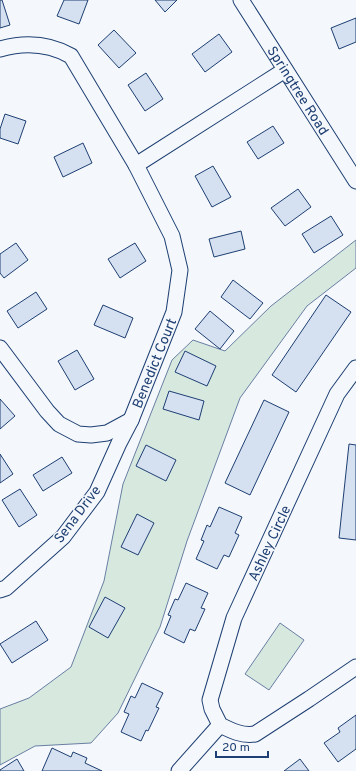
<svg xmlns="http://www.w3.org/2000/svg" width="356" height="771" font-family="Overpass,sans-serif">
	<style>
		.green { fill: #d7e8df; stroke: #687fa3 }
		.building { fill: #d5e0f0; stroke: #1d3f73 }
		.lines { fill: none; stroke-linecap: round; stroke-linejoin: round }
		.minor-casing { stroke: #1d3f73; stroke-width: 17 }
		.minor { stroke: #f4f7fb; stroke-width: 15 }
		.labels { text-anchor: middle; stroke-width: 3; stroke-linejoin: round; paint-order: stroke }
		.street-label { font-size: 14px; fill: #1d3f73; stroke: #f4f7fb }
	</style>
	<rect width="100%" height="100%" fill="#f4f7fb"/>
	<g class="green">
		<polygon points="356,240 356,268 307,306 240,398 187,541 160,627 118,713 91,743 35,746 0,765 0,709 29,698 71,667 104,581 123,484 172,360 193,340 225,351 271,306"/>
		<polygon points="280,623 304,640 269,690 245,674"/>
	</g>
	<g class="building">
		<polygon points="0,0 2,0 10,25 0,28"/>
		<polygon points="64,0 88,0 79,24 57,16"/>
		<polygon points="155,0 177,0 165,12"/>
		<polygon points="356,18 356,42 339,49 331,28"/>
		<polygon points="114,30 136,53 119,68 98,45"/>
		<polygon points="219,34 232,52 205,72 192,54"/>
		<polygon points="146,73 163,99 145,111 128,85"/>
		<polygon points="5,114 26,121 18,144 0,138 0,129"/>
		<polygon points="273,126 284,143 258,159 247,142"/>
		<polygon points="83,143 92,163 63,177 54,157"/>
		<polygon points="213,166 231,197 212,207 195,176"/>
		<polygon points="298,189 311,207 285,226 271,208"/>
		<polygon points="331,216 343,235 314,253 302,234"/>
		<polygon points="241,231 245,249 214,257 209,239"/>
		<polygon points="16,243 28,260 4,278 0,273 0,254"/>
		<polygon points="135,243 146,261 120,278 108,259"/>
		<polygon points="233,280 263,303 250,319 221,297"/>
		<polygon points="36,292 47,309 18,328 7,311"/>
		<polygon points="326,295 351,312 296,392 272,375"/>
		<polygon points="103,305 133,318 125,338 94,325"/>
		<polygon points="210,311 234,331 220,349 195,329"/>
		<polygon points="77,350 94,379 75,390 58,361"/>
		<polygon points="185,351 216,366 207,386 175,372"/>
		<polygon points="169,391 204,401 199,420 163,409"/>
		<polygon points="0,399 15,416 0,429"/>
		<polygon points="264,400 289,412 250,495 225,483"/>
		<polygon points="349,444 356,445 356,540 339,538"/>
		<polygon points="146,445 176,460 166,481 136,466"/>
		<polygon points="0,454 13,474 0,483"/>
		<polygon points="62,457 72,473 43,491 33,475"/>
		<polygon points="20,489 37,515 19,527 2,500"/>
		<polygon points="219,507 242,517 235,533 239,535 229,557 224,555 217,569 196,559 204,541 201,540 207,525 210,527"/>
		<polygon points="137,514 154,523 138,555 121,547"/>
		<polygon points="186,583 208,593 201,608 205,609 195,631 190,629 184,643 164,633 171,616 168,615 175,599 178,600"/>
		<polygon points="105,597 125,608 108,638 89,627"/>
		<polygon points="36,621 48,640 12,663 0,644"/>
		<polygon points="142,683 163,693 156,707 159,708 148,731 146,730 141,741 121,732 129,714 124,712 131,696 135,698"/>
		<polygon points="356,715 356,749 338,762 324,743 340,732 338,728"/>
		<polygon points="52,748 71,757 73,752 87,758 85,763 102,771 42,771"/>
		<polygon points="17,759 24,771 0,771 0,770"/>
		<polygon points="300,759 309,771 284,771"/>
	</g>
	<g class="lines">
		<defs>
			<g id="minor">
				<path id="s1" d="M241 0 356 181"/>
				<path d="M0 49C25 42 48 43 71 56L136 165 172 236 180 270 174 312 131 420 119 443 97 492 63 537 6 588 0 590"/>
				<polyline points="136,165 285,70"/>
				<polyline points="0,348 47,411 59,424 78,434 91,435 107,433 131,420"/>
				<path d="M356 368 337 394 234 618 210 700 212 709 220 725C232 731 242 736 255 734L309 699 356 667"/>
				<polyline points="179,771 220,725"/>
			</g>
		</defs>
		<use href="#minor" class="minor-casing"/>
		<use href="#minor" class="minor"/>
	</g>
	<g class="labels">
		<g class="street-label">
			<text dy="5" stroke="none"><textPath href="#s1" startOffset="107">Springtree Road</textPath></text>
			<text transform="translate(154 363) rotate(-68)" y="5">Benedict Court</text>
			<text transform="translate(77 514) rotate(-53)" y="5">Sena Drive</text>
			<text transform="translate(269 543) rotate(-65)" y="5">Ashley Circle</text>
		</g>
	</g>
	<path d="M216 751v6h52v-6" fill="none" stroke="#1d3f73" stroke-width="2"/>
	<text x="222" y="751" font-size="12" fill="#1d3f73" stroke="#f4f7fb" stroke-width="3" paint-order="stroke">20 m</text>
</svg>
